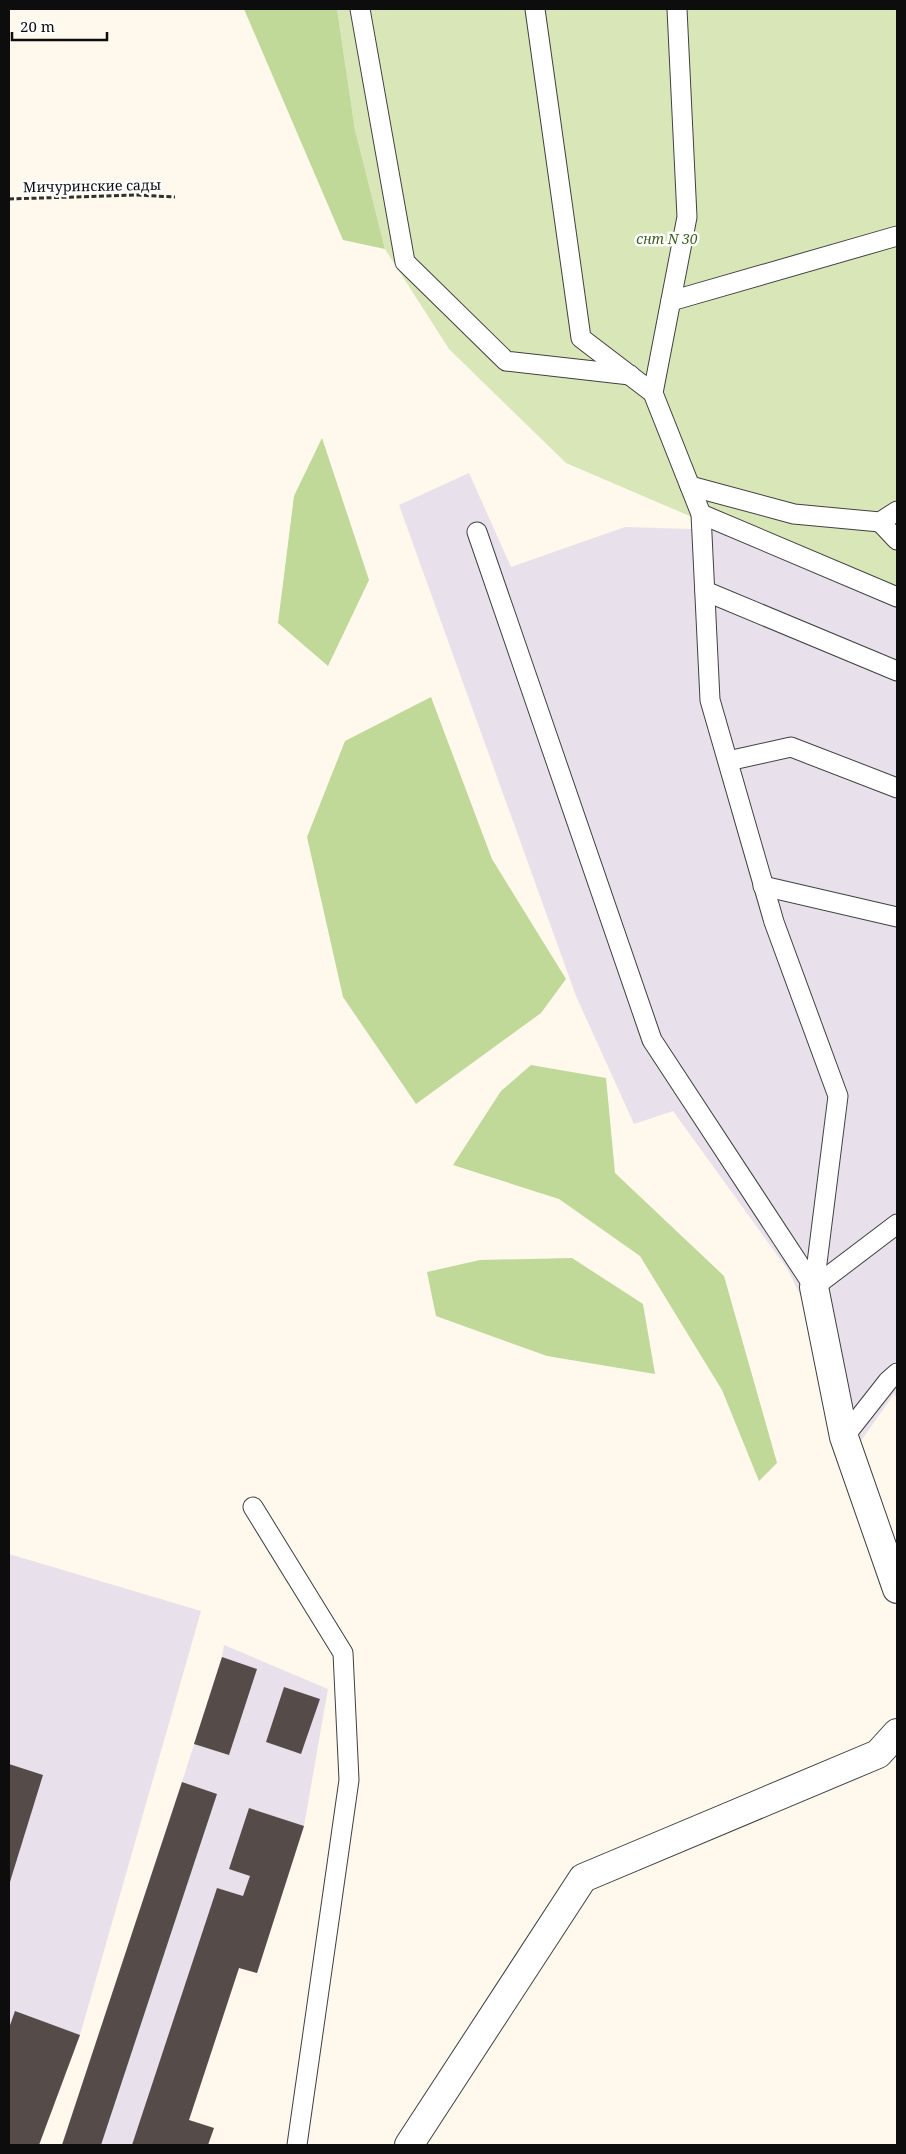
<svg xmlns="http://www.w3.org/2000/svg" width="906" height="2154" font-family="'Noto Serif',serif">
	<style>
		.industrial { fill: #e8e1eb }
		.green { fill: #d9e7b8 }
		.forest { fill: #c0d898 }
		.building { fill: #554c49 }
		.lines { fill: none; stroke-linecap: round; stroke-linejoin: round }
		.service-casing { stroke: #404040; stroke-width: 21 }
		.minor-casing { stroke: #404040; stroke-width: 30 }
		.path { stroke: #2f2f2f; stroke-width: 3; stroke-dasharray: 5 2.5; stroke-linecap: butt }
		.service { stroke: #fff; stroke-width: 19 }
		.minor { stroke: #fff; stroke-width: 28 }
		.labels { text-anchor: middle; stroke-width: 5; stroke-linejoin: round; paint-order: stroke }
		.street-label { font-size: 14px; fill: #0d0d0d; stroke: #fff }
		.park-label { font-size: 14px; font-style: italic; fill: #3a621f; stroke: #fff }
	</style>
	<rect width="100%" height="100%" fill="#fef8ed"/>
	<g class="industrial">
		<polygon points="469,473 511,567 625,527 722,530 897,605 897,1398 894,1394 861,1441 849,1396 788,1270 673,1111 634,1124 576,996 399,505"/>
		<polygon points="9,1554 201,1611 80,2035 39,2145 9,2145"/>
		<polygon points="224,1645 328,1689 304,1826 257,1973 239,1968 189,2120 214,2128 208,2145 62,2145 182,1782 222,1657"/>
	</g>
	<polygon class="green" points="337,9 897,9 897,605 566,463 449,349 385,249 355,130"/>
	<g class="forest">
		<polygon points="244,9 337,9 355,130 385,249 343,240"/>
		<polygon points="322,438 369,580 328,666 278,623 294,496"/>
		<polygon points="431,697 492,859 566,979 541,1013 416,1104 343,997 307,837 345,741"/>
		<polygon points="531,1065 606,1078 615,1173 724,1276 777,1463 759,1481 722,1390 640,1256 559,1199 453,1165 501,1091"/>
		<polygon points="572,1258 643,1304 655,1374 547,1356 436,1316 427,1272 480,1260"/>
	</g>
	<g class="building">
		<polygon points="222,1657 257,1669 229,1755 194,1744"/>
		<polygon points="284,1687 320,1699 301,1754 266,1742"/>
		<polygon points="9,1764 43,1775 9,1885"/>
		<polygon points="182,1782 217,1794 101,2145 62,2145"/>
		<polygon points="249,1808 304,1826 257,1973 239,1968 189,2120 214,2128 208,2145 132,2145 217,1888 243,1896 250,1876 229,1869"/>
		<polygon points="15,2011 80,2035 39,2145 9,2145 9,2028"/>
	</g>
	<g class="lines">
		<defs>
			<g id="service">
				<polyline points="360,9 405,262 506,361 630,375"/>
				<polyline points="535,9 581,338 653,393"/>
				<polyline points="677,9 687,217 653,393 701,514 710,700 774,922 838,1096 814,1287"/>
				<polyline points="671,301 897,236"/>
				<polyline points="690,486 794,514 880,522 897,511"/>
				<polyline points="701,514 897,597"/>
				<polyline points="880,522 897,540"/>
				<polyline points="477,532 652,1040 814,1287"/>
				<polyline points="705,591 897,671"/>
				<polyline points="728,761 791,747 897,788"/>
				<polyline points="763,886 897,917"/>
				<polyline points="814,1287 897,1224"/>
				<polyline points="844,1437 888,1381 897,1373"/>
				<polyline points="253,1507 343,1653 349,1780 297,2145"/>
			</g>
			<g id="minor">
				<polyline points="814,1287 844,1437 897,1589"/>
				<polyline points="409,2145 583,1878 878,1754 897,1733"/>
			</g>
		</defs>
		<use href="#service" class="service-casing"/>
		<use href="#minor" class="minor-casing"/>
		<polyline class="path" points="9,199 137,195 175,197"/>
		<use href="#service" class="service"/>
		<use href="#minor" class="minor"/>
	</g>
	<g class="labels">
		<g class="street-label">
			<text transform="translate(92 186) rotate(-1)" y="5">Мичуринские сады</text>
		</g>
		<g class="park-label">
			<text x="667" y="244">снт N 30</text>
		</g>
	</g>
	<rect width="906" height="2154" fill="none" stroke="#0d0d0d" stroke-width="20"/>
	<path d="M12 32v8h95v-8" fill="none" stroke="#0d0d0d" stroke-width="2.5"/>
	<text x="20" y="32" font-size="15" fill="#0d0d0d" stroke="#ffffff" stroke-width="4" paint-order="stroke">20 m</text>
</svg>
